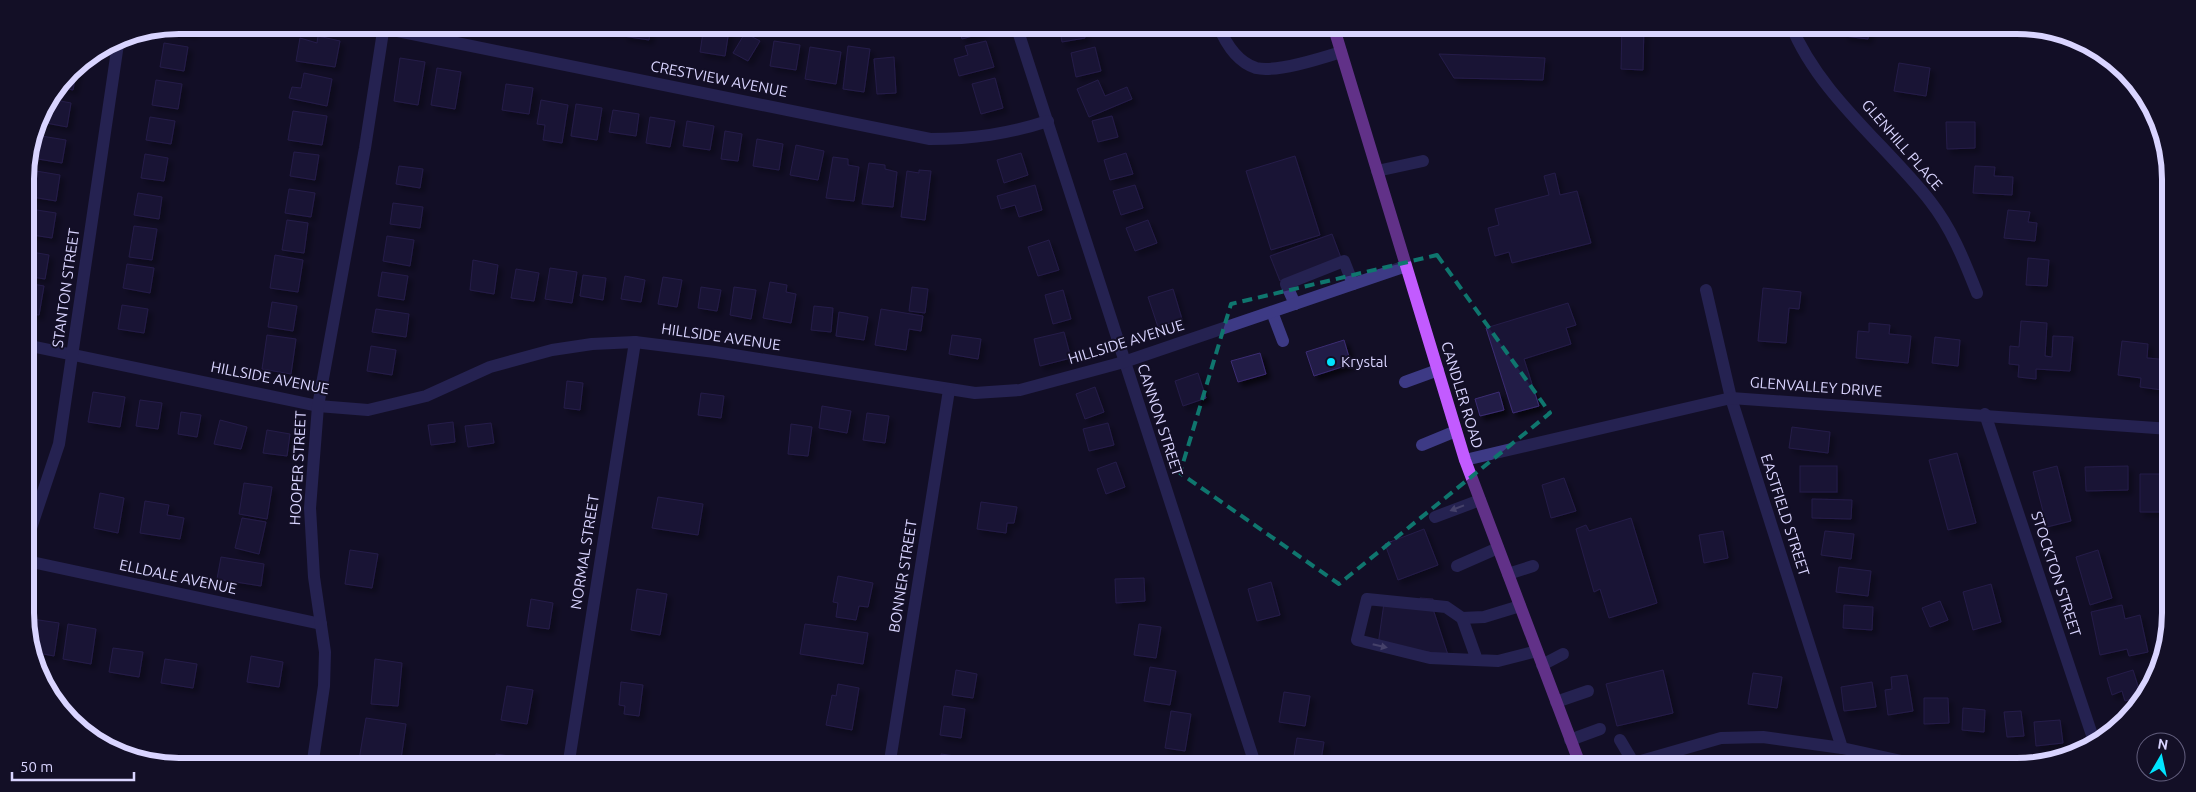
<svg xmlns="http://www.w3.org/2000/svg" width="2196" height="792" font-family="Ubuntu,sans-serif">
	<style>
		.building { fill: #241b47; stroke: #3b2d73; filter: url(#shadow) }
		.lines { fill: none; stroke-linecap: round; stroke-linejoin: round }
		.minor { stroke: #3d3a85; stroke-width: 12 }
		.major { stroke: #c25bff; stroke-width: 12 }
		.oneway { fill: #837fbc }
		.marked { fill: none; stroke: #0f766e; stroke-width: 4; stroke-dasharray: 10 6; stroke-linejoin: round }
		.poi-dot { fill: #00e5ff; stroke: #130f26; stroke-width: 2 }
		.labels { text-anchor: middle; stroke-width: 4; stroke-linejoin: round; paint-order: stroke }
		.street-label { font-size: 15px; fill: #d9d4ff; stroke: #130f26 }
		.poi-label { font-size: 15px; fill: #d9d4ff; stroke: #130f26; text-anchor: start }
		.rim { fill: none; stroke: #d9d4ff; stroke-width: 6 }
	</style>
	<defs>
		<filter id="shadow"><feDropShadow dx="4.5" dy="4.5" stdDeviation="2.5" flood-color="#0009"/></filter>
	</defs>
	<rect width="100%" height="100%" fill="#130f26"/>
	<g class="building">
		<polygon points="179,25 195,25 193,34 167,30 168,27"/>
		<polygon points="589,25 613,25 612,32 589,28"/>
		<polygon points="626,25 651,25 649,40 623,36"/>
		<polygon points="957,25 980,25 983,33 962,39"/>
		<polygon points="1059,25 1082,25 1085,38 1062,42"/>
		<polygon points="1622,25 1644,25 1643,70 1621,69"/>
		<polygon points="1845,25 1870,25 1868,39 1844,36"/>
		<polygon points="704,26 729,30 725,56 700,52"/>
		<polygon points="745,33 760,41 748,61 733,53"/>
		<polygon points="318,36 340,41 335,67 296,61 300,38 317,43"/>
		<polygon points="774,41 800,45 796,70 770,66"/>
		<polygon points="986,41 994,67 959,76 954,59 968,55 965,46"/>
		<polygon points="164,43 188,47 184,71 160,67"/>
		<polygon points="848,46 870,49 864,92 843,89"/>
		<polygon points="810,47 841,52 836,84 805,79"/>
		<polygon points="1095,47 1101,71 1076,77 1071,53"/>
		<polygon points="1439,54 1545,58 1543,80 1454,78"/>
		<polygon points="894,57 896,93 877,94 874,59"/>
		<polygon points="400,58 425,62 418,105 394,101"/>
		<polygon points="1899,63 1930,68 1926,96 1894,91"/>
		<polygon points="75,66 77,67 73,90 59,87"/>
		<polygon points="437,68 461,72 455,109 431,105"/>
		<polygon points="304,73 332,79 327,106 289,98 292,87 301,88"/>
		<polygon points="995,78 1003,108 981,114 972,84"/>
		<polygon points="156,80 182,84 178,109 152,105"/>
		<polygon points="1098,80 1105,96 1127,87 1132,99 1089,117 1077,89"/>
		<polygon points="506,84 533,88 529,114 502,110"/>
		<polygon points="50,99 71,103 67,127 41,122 43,107"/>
		<polygon points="541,100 568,105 562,143 543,140 545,125 537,124"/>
		<polygon points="576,104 602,108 597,140 571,136"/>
		<polygon points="613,110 639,114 636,136 609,132"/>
		<polygon points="293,111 327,116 322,145 288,140"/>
		<polygon points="1112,116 1118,137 1098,142 1092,121"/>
		<polygon points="150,117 175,121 171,144 146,140"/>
		<polygon points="650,117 675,121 670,147 646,143"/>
		<polygon points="687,121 714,126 710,150 683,146"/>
		<polygon points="1946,122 1975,122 1975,148 1947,149"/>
		<polygon points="725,131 742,134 738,161 721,159"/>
		<polygon points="35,135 66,140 62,163 32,158"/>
		<polygon points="757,139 783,144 779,170 753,166"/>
		<polygon points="796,145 824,151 818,180 790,175"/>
		<polygon points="294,152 319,155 315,180 290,176"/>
		<polygon points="1021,153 1028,175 1004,183 997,160"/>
		<polygon points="1126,153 1133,174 1110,180 1104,160"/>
		<polygon points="145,154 168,158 164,181 141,178"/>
		<polygon points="1295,156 1320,235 1271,250 1246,171"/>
		<polygon points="833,157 848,159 848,165 859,167 854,201 826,198"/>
		<polygon points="869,163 885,165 885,169 897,172 893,207 862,204"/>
		<polygon points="399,166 423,169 420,188 396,184"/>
		<polygon points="1975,166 1995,167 1994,176 2013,177 2012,195 1973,193"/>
		<polygon points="919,170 931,171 925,220 901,217 907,171 919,173"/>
		<polygon points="36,171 60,175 56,201 32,197"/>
		<polygon points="1555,173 1560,195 1577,191 1591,243 1512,263 1509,252 1495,256 1488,228 1499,225 1495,209 1549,195 1544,176"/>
		<polygon points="1035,185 1042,210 1019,217 1015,205 1001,209 997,196"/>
		<polygon points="1135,185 1143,208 1121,215 1113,191"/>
		<polygon points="289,189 315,193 311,217 285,213"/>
		<polygon points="138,193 162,197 159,219 134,215"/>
		<polygon points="393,203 423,207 420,228 390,224"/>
		<polygon points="30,209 56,213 52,238 26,234"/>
		<polygon points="2008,210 2030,212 2028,222 2037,223 2035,241 2004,238"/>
		<polygon points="287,220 308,223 304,253 282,250"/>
		<polygon points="1148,220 1157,243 1135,251 1126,228"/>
		<polygon points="134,226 157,229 152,260 129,257"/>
		<polygon points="1332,234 1341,258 1280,281 1270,256"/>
		<polygon points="387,236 414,240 410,266 383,261"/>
		<polygon points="1049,240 1059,270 1038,276 1028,247"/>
		<polygon points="26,251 49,255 45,279 26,276"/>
		<polygon points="275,255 303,260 298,292 270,288"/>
		<polygon points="2028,258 2049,260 2047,286 2026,285"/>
		<polygon points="473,260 498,265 494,294 470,290"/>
		<polygon points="127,264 154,268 150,293 123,288"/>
		<polygon points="550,268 577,272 572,303 545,299"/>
		<polygon points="516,269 539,273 534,301 511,298"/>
		<polygon points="382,272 408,276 404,300 378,296"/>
		<polygon points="583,275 606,278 603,300 580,296"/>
		<polygon points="625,276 645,280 641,302 621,299"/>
		<polygon points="663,277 682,280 677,307 658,304"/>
		<polygon points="770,282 787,285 786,292 796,294 791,323 763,318"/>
		<polygon points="26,283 44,286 39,315 27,313 26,317"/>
		<polygon points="701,287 721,290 717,311 698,308"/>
		<polygon points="734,287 756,290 751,319 730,315"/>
		<polygon points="912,287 928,289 925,313 909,311"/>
		<polygon points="1763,288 1801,292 1799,309 1789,308 1786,343 1758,341"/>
		<polygon points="1173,289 1182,319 1158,327 1148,297"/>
		<polygon points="1063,290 1071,319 1053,324 1045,295"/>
		<polygon points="272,302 297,306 293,331 268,327"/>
		<polygon points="1568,303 1576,325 1566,328 1571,344 1524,359 1539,406 1513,413 1486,328"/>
		<polygon points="122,305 148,309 144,333 118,329"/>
		<polygon points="814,306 833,308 831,332 811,330"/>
		<polygon points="376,309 409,314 406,337 372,332"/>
		<polygon points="881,309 923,316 921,331 909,329 906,350 875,345"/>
		<polygon points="839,312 868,317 864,340 836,336"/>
		<polygon points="2021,321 2047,323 2045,356 2052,357 2053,336 2073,337 2070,371 2036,369 2036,379 2018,377 2019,365 2009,364 2010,346 2019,347"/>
		<polygon points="1869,323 1890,325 1889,334 1911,336 1908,363 1856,358 1858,331 1869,332"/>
		<polygon points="1064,332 1071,358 1040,366 1034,339"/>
		<polygon points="267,335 296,339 291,374 262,369"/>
		<polygon points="952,335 981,339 978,359 949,354"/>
		<polygon points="1935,337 1960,340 1958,366 1932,363"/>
		<polygon points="1344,340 1351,364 1314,376 1306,352"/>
		<polygon points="2122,341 2148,344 2147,358 2170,360 2170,391 2140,387 2141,378 2118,375"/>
		<polygon points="371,346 396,350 392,375 367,371"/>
		<polygon points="1260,353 1266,374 1238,382 1231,361"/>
		<polygon points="1198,373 1206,398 1183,406 1175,381"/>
		<polygon points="567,381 583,383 580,410 564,408"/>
		<polygon points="1095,387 1104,412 1085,419 1076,394"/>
		<polygon points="93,392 125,397 120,427 88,422"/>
		<polygon points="1499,392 1504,410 1480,416 1475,399"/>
		<polygon points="701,393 724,396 721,418 698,415"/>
		<polygon points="140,400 162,403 158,429 136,426"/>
		<polygon points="822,406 851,411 847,433 819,428"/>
		<polygon points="181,412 201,415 197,437 178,434"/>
		<polygon points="867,413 889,416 885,443 863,440"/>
		<polygon points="220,420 247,427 241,449 214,444"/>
		<polygon points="453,422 455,442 431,445 428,425"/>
		<polygon points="491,423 494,443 468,447 465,426"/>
		<polygon points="1108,423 1114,445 1089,451 1083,429"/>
		<polygon points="791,424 812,427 808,456 788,454"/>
		<polygon points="1792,427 1830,432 1828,453 1789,448"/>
		<polygon points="267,430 290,434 287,456 263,453"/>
		<polygon points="1957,453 1976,523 1948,530 1929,460"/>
		<polygon points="1116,462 1125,487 1106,494 1097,469"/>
		<rect x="1800" y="466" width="37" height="26"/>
		<polygon points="2057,466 2071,521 2047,527 2033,472"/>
		<polygon points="2128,466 2128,490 2086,491 2085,467"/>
		<polygon points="2140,474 2171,474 2168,512 2140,512"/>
		<polygon points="1564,478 1576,511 1551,518 1542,485"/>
		<polygon points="244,483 272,487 267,519 239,514"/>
		<polygon points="100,493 124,498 118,533 94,528"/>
		<polygon points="658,497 703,504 698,535 652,528"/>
		<polygon points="1812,499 1852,500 1851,519 1812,518"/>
		<polygon points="145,501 169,505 167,515 184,518 180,539 140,533"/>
		<polygon points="981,502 1017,507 1014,523 1007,523 1006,533 977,529"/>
		<polygon points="242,518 266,522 259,554 235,548"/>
		<polygon points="1631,518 1657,603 1609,618 1600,589 1594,592 1576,529 1586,525 1589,531"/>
		<polygon points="1424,529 1438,565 1398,580 1385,544"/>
		<polygon points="1723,531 1728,558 1704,563 1699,535"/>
		<polygon points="1825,531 1854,534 1851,559 1821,555"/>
		<polygon points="350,550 378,554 372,588 345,584"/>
		<polygon points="2098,550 2112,598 2090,605 2076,557"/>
		<polygon points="221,557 264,564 261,586 217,579"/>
		<polygon points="1839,567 1871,571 1868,596 1836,592"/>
		<polygon points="838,576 873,583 868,607 859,606 856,620 836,617 838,603 833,602"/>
		<polygon points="1144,578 1145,601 1116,603 1115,579"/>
		<polygon points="1271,582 1280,615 1257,621 1248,589"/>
		<polygon points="1991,584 2001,622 1973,630 1963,592"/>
		<polygon points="637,589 667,594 660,635 631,630"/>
		<polygon points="1420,598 1433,599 1433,609 1448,655 1378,645 1384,603 1418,608"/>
		<polygon points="531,599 553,603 549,629 527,626"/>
		<polygon points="1940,601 1948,620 1930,627 1922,608"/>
		<polygon points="1844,605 1873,607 1872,630 1843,628"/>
		<polygon points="2122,605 2125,619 2140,615 2148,652 2129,656 2127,649 2100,655 2091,612"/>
		<polygon points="32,619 59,623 54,656 33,652 28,644"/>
		<polygon points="68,624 96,629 91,664 63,659"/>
		<polygon points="805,624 868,633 863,664 800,654"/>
		<polygon points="1139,624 1161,627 1156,658 1134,655"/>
		<polygon points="113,648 143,652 139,677 109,672"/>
		<polygon points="251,656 283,662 279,687 247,682"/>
		<polygon points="165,659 197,664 193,688 161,683"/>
		<polygon points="375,659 402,663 398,706 371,704"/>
		<polygon points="1150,667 1176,671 1170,705 1144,701"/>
		<polygon points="956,670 977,674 973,698 952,695"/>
		<polygon points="1663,670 1673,713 1617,726 1606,684"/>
		<polygon points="2133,670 2141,696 2125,701 2122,691 2112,695 2107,678"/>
		<polygon points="1753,673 1782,677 1777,708 1748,704"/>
		<polygon points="1907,675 1913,711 1888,715 1885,690 1892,689 1891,677"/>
		<polygon points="621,682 643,685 639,716 624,714 625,706 619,705"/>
		<polygon points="1872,682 1876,707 1844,711 1841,687"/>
		<polygon points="838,684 859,688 852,730 826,725 832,695 836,696"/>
		<polygon points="507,686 533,690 527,724 501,720"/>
		<polygon points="1284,692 1310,696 1305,726 1279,722"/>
		<polygon points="1924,698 1948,698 1949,723 1924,724"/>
		<polygon points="944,706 965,709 961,738 940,735"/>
		<polygon points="1963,708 1985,710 1984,732 1962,730"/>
		<polygon points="1171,711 1191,714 1185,751 1165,748"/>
		<polygon points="2021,711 2024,736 2007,737 2004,712"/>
		<polygon points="366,718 406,724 400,766 359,760"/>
		<polygon points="2060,720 2063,743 2036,746 2034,722"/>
		<polygon points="1297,738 1324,742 1320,766 1293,762"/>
		<polygon points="496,754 522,758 520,767 494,767"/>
		<polygon points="941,754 962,757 960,767 939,767"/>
		<polygon points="228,762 258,767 227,767"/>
	</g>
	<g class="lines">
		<g class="minor">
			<polyline points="1016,25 1256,767"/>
			<path d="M1218 25C1225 42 1237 62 1256 68 1276 73 1322 58 1341 52"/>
			<path d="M1791 25C1818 93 1886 145 1930 201 1952 229 1964 260 1977 293"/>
			<path d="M383 28 930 139C973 139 1008 134 1048 121"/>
			<polyline points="1377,171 1423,161"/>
			<polyline points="1706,290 1731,398 1842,748"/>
			<polyline points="1295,304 1286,284 1344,261 1353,284"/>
			<polyline points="1272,312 1283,341"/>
			<polyline points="26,345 318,406 368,410 426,396 490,367 552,350 592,344 635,342 715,352 975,393 1020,390 1124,362 1406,266"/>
			<polyline points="1405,382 1438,370"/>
			<polyline points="1985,414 2095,744"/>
			<polyline points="1422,445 1456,431"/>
			<polyline points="1465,460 1731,398 2170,429"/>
			<polyline points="1435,517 1480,500"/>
			<polyline points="27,540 59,444 119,37"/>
			<polyline points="27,561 321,624"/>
			<polyline points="1457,566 1498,548"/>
			<polyline points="1508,574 1533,566"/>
			<polyline points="1462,618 1484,617 1520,606"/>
			<polyline points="1477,660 1462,618 1446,607 1367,599 1357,640 1430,658 1498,661 1537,651"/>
			<polyline points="1542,665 1563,654"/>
			<polyline points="1556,702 1588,691"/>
			<polyline points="1570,740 1600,729"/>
			<polyline points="1620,740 1636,767"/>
			<polyline points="312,767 324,686 325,652 314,577 310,508 318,406 365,148 384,25"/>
			<polyline points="568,767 635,342"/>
			<polyline points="889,767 949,390"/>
			<polyline points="1620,767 1721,738 1763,737 1842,748 1929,767"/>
		</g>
		<polyline class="major" points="1333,25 1465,460 1581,767"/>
	</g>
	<defs><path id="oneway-solid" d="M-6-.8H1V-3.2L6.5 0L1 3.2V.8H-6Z" transform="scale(1.25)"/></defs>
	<g class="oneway">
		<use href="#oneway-solid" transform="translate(1457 508) rotate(159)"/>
		<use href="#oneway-solid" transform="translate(1380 646) rotate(13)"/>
	</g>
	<path d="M0 0H2196V792H0ZM1437 255 1550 413 1339 584 1180 473 1231 304Z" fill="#130f26" fill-opacity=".55" fill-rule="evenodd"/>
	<path class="marked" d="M1437 255 1550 413 1339 584 1180 473 1231 304Z"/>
	<circle class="poi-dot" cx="1331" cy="362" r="5"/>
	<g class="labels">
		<g class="street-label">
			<text transform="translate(719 79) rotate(11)" y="5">CRESTVIEW AVENUE</text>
			<text transform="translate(1902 145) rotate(49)" y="5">GLENHILL PLACE</text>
			<text transform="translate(66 288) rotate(-82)" y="5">STANTON STREET</text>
			<text transform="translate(721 337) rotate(8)" y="5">HILLSIDE AVENUE</text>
			<text transform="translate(1126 342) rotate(-17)" y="5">HILLSIDE AVENUE</text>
			<text transform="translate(270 378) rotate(11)" y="5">HILLSIDE AVENUE</text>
			<text transform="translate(1816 387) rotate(4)" y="5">GLENVALLEY DRIVE</text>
			<text transform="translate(1462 395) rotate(73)" y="5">CANDLER ROAD</text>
			<text transform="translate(1160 420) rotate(72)" y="5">CANNON STREET</text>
			<text transform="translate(298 468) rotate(-87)" y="5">HOOPER STREET</text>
			<text transform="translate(1785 515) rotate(72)" y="5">EASTFIELD STREET</text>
			<text transform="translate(585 552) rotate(-81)" y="5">NORMAL STREET</text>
			<text transform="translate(2056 574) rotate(72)" y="5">STOCKTON STREET</text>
			<text transform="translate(903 576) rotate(-81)" y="5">BONNER STREET</text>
			<text transform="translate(178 577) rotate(12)" y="5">ELLDALE AVENUE</text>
		</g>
		<g class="poi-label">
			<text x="1341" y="367">Krystal</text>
		</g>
	</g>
	<path d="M0 0H2196V792H0ZM179 34H2017A145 145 0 0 1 2162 179V613A145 145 0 0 1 2017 758H179A145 145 0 0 1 34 613V179A145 145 0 0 1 179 34Z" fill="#130f26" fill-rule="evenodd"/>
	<path class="rim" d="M179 34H2017A145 145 0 0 1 2162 179V613A145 145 0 0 1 2017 758H179A145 145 0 0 1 34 613V179A145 145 0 0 1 179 34Z"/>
	<g transform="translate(2161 757) rotate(9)"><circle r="24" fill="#130f26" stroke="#625e7d"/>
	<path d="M0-4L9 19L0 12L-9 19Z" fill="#00e5ff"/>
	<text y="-8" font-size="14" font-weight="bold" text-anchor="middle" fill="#d9d4ff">N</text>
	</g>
	<path d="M12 772v8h122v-8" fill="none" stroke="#d9d4ff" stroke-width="2.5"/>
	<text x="20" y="772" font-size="15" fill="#d9d4ff" stroke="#130f26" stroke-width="4" paint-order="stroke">50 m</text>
</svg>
